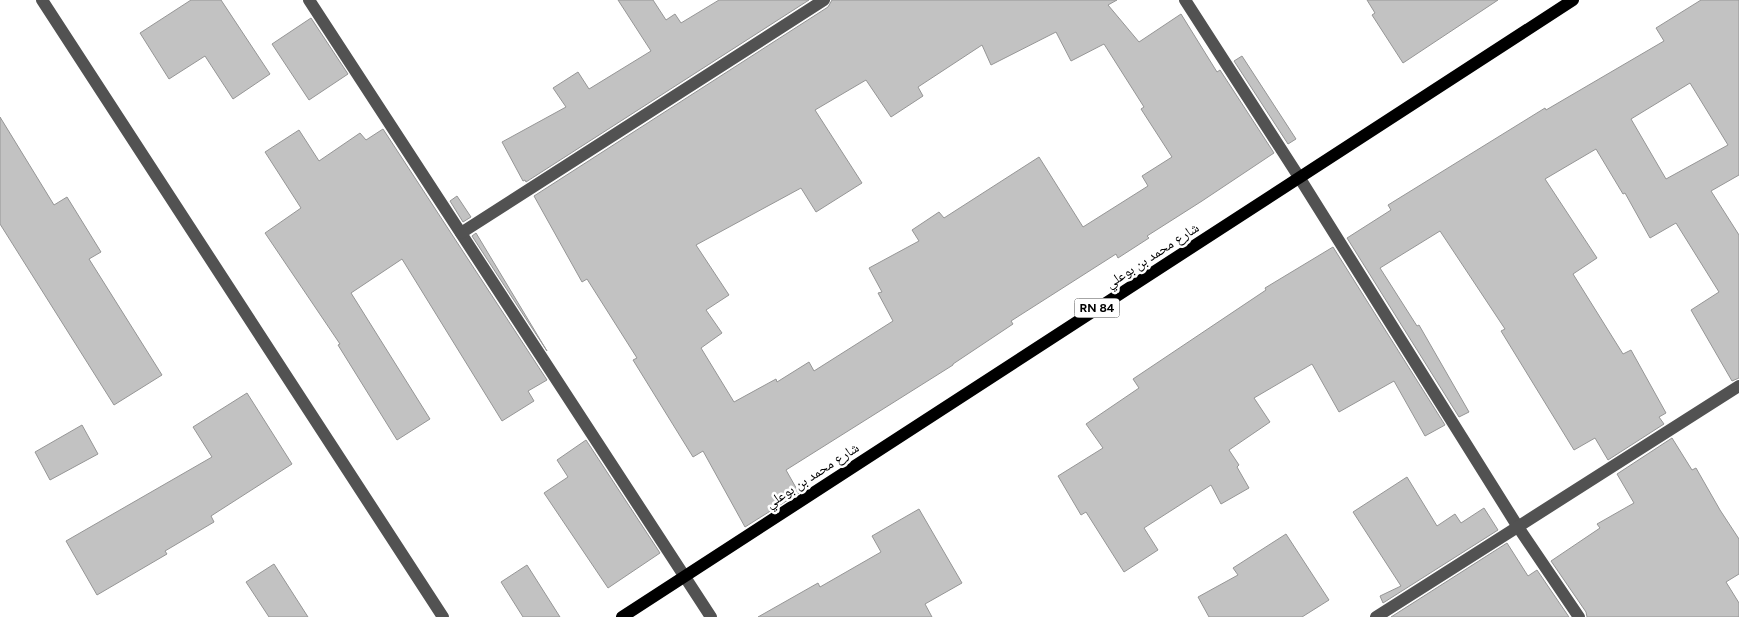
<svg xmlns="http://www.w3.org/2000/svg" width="1739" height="617" font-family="Figtree,'Noto Naskh Arabic',sans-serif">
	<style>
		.building { fill: #c2c2c2; stroke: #969696; fill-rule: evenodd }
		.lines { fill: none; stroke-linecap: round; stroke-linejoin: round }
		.minor { stroke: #525252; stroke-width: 12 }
		.major { stroke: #000; stroke-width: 12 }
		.labels { text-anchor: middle; stroke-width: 5; stroke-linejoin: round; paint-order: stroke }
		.shield { fill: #fff; stroke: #4c4c4c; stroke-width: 1 }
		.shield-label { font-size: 12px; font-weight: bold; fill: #000 }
		.street-label { font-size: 14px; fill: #000; stroke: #fff }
	</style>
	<rect width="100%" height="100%" fill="#fff"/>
	<g class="building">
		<polygon points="191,0 221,0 270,74 233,99 205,56 169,79 140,33"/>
		<polygon points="618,0 653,0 666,20 675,14 681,23 719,0 809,0 526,182 525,180 523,181 502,142 566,107 553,88 578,72 589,89 651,51"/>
		<path d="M832 0H1117L1108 5 1139 42 1181 14 1217 72 1220 70 1274 153 1202 201 1147 236 1149 238 1118 258 1116 254 1011 321 1013 324 953 364V365L786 470 799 493 745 527 703 451 693 457 633 360 637 358 587 279 582 282 534 196 828 7ZM1056 32 1071 61 1104 44 1144 107 1141 109 1172 157 1142 176 1148 186 1083 227 1039 157 944 218 939 212 912 230 919 241 869 268 882 292 878 293 893 321 814 371 809 362 777 382 776 379 734 402 701 348 722 333 706 310 729 295 696 245 801 188 816 212 862 183 815 110 866 80 891 117 923 96 918 87 982 45 991 65Z"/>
		<polygon points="1367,0 1498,0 1403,63 1372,15 1375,13"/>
		<path d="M1701 0H1739V175L1711 191 1739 235V378L1732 381 1691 310 1719 292 1676 223 1650 238 1625 193 1623 194 1596 149 1545 179 1597 258 1573 274 1623 354 1631 350 1666 413 1659 417 1664 424 1608 460 1595 438 1574 450 1501 331 1505 329 1440 231 1380 268 1417 326 1419 325 1469 412 1459 417 1347 238 1391 210 1388 205 1545 108 1546 110 1664 41 1656 28ZM1690 83 1728 145 1666 179 1631 119Z"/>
		<polygon points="311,18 348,74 309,100 272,44"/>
		<polygon points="1242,56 1296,139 1288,144 1234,61"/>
		<polygon points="0,117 54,205 67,197 101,252 89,259 162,375 114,405 0,224"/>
		<polygon points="383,129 547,380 528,391 534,401 502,421 402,259 351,293 430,419 397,440 338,345 340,344 265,233 301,208 265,152 299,130 319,161 360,133 366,140"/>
		<polygon points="457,196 471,217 463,222 450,201"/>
		<polygon points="476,233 547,351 472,236"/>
		<polygon points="1333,247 1445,425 1425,436 1394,381 1339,412 1312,364 1254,398 1270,422 1229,450 1239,465 1237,467 1249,488 1221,504 1211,485 1144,528 1158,550 1124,572 1086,512 1081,515 1058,476 1103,448 1086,424 1139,388 1133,379 1266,290 1265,288"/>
		<polygon points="247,393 292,464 211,516 214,522 165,551 167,554 97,595 66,541 212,457 193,427"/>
		<polygon points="82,425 98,454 50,480 35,452"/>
		<polygon points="1672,438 1692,470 1696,468 1720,510 1739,539 1739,574 1726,582 1739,603 1739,617 1587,617 1586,612 1551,561 1600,528 1597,524 1634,503 1617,474"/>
		<polygon points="586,440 660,553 608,588 544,493 568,477 557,460"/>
		<polygon points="1407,477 1437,526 1455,514 1461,523 1484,508 1498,530 1383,603 1380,596 1401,586 1353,512"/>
		<polygon points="919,509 962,583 925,604 932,617 758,617 818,583 820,587 881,552 872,536"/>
		<polygon points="1286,534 1329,600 1302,617 1209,617 1198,597 1238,575 1233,568"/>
		<polygon points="1507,543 1528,576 1537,570 1569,617 1391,617"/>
		<polygon points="274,564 308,617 269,617 246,582"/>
		<polygon points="527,565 560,617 523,617 501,582"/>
	</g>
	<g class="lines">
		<g class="minor">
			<polyline points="42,0 443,617"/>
			<polyline points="309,0 711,617"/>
			<polyline points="1185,0 1299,177 1518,527 1579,617"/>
			<polyline points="461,233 824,0"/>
			<polyline points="1376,617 1739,386"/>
		</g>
		<polyline class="major" points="622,617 1573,0"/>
	</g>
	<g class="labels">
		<rect class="shield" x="1074.5" y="298.5" width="45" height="19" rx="4"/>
		<g class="shield-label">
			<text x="1097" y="312">RN 84</text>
		</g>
		<g class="street-label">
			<text transform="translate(1152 255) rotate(-33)" y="5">شارع محمد بن بوعلي</text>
			<text transform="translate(812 475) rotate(-33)" y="5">شارع محمد بن بوعلي</text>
		</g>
	</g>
</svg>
